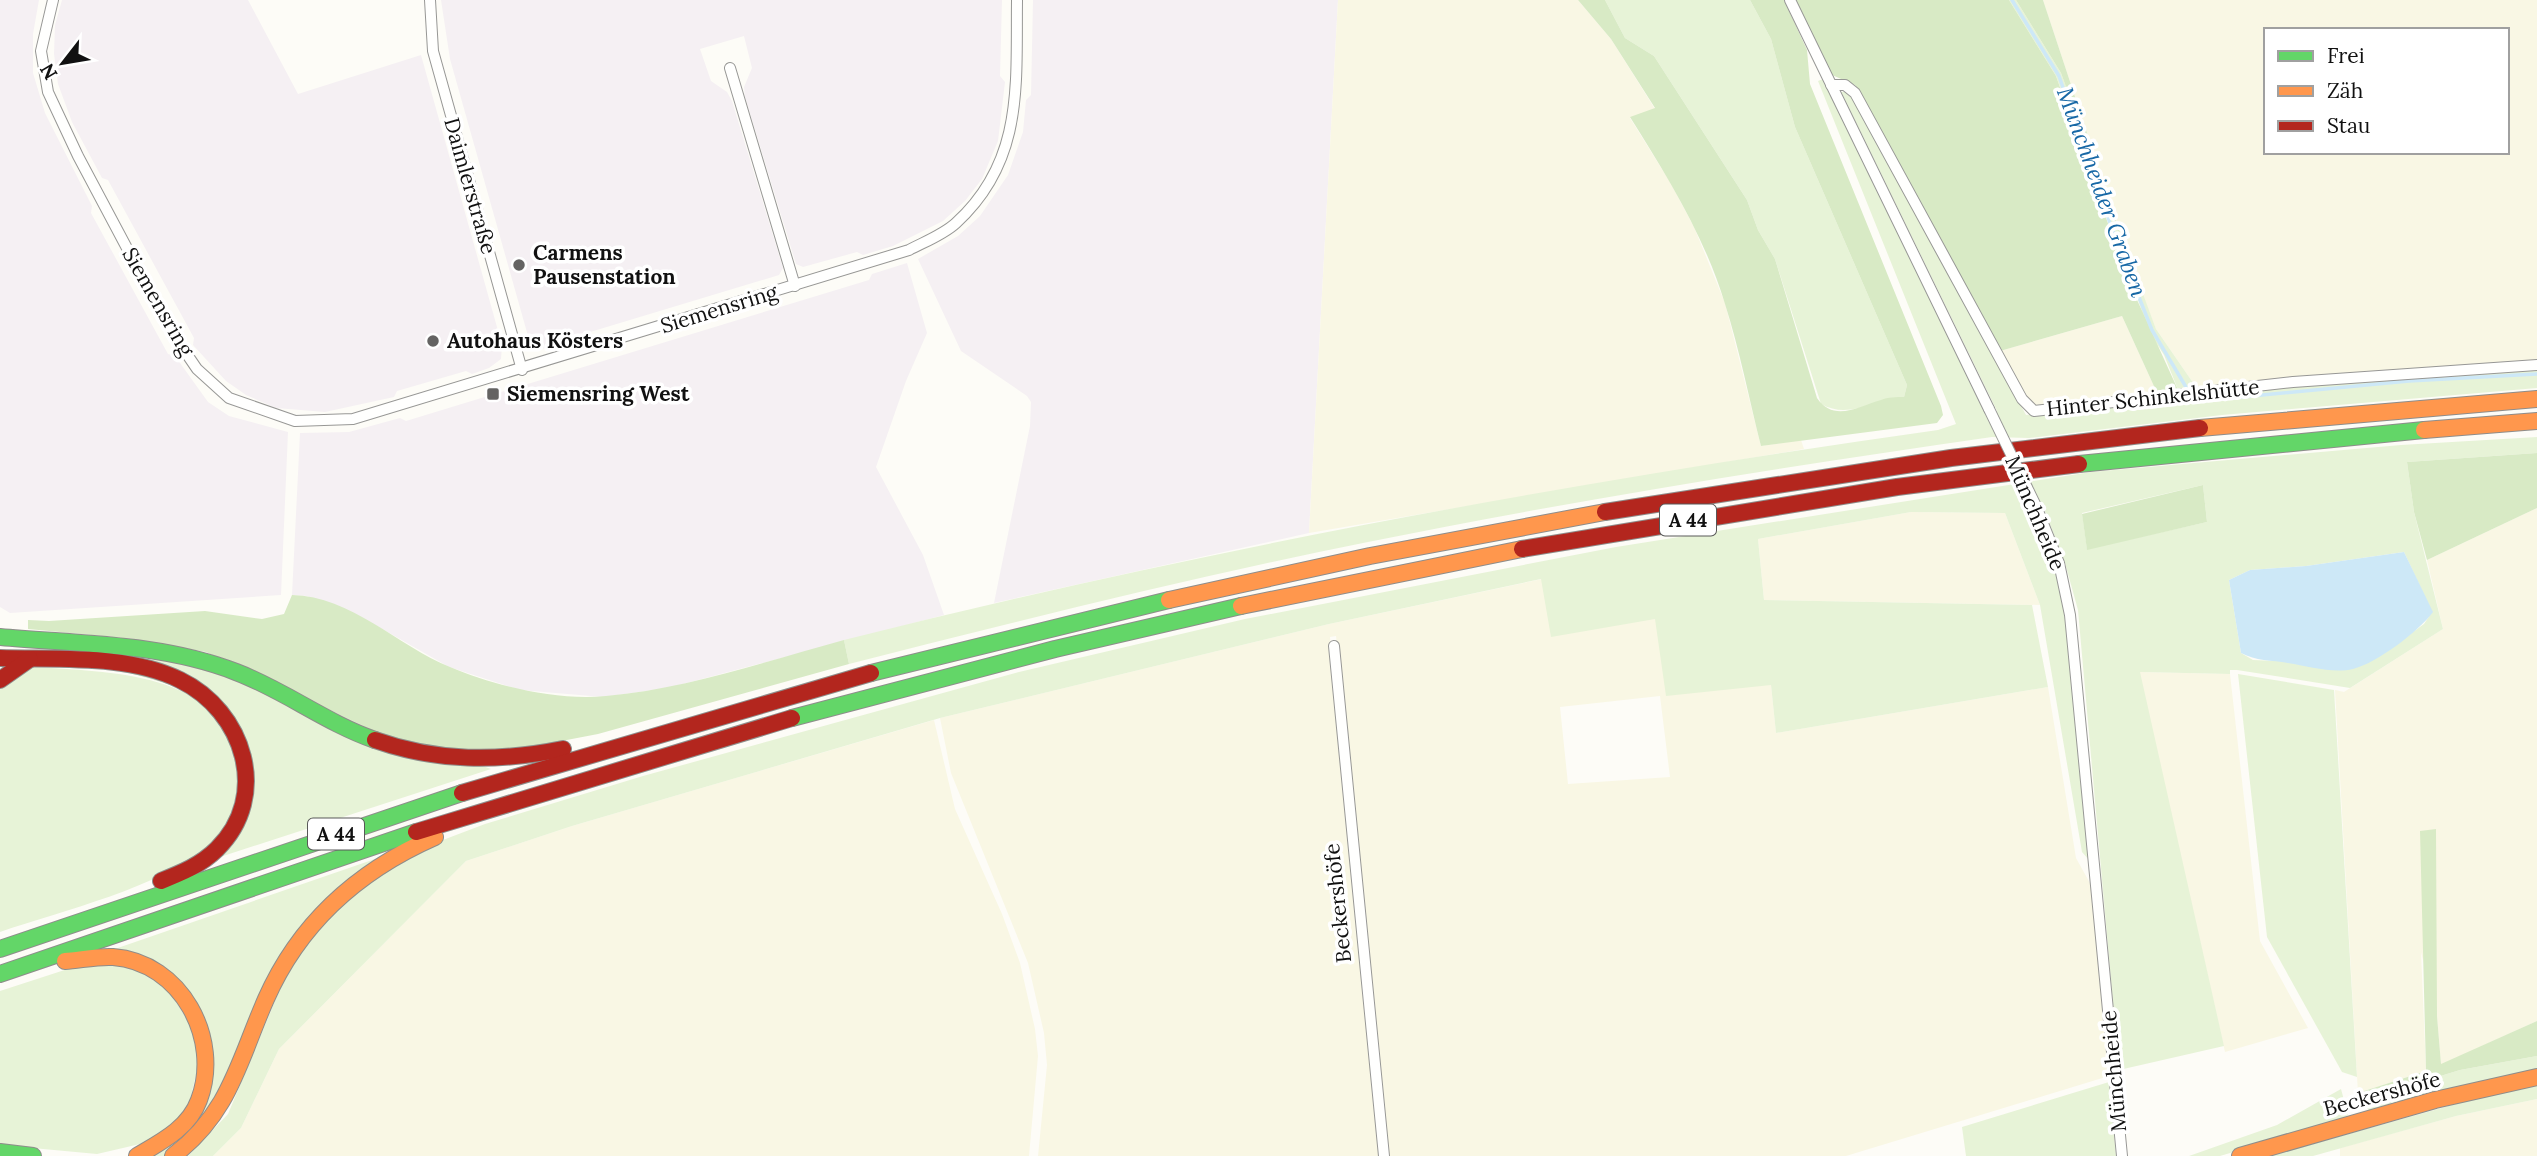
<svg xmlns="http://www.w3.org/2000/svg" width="2537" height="1156" font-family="Lora,serif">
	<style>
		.industrial { fill: #f5f0f3 }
		.farmland { fill: #f9f7e4; fill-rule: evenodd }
		.green { fill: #e7f3d7; fill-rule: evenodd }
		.forest { fill: #d8eac5 }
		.water { fill: #cde8f7 }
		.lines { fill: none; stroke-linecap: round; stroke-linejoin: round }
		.stream { stroke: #cde8f7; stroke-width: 3.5 }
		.street-casing { stroke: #979795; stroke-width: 12 }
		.fast-casing { stroke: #8e8d8b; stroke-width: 18 }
		.slow-casing { stroke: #8e8d8b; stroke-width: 18 }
		.jam-casing { stroke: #8e8d8b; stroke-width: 18 }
		.street { stroke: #fffffe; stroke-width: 10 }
		.fast { stroke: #63d668; stroke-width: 16 }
		.slow { stroke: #ff974d; stroke-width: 16 }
		.jam { stroke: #b3261e; stroke-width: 16 }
		.street-bridge-casing { stroke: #979795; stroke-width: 12; stroke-linecap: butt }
		.street-bridge { stroke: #fffffe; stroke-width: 10 }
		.poi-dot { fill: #646362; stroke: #fff; stroke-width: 2.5 }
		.labels { text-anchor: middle; stroke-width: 7; stroke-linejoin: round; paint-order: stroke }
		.shield { fill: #fff; stroke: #585858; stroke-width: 2 }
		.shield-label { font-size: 19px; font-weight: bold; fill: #111 }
		.street-label { font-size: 21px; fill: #111; stroke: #fff }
		.poi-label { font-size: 21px; font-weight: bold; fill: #111; stroke: #fff; text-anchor: start }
		.water-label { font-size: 23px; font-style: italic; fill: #1768a6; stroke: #fff }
	</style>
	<rect width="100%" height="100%" fill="#fdfcf7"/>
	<g class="industrial">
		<polygon points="0,0 39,0 33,34 33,73 45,113 92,206 91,213 168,354 175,356 208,402 229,416 288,432 281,595 10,613 0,607"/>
		<polygon points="62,0 248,0 298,94 421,55 502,345 501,359 489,368 472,374 466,371 397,391 394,397 325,412 276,408 246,395 226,381 193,345 194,338 108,180 102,178 72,122 58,84 54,54 55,25"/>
		<polygon points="441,0 1002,0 1000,76 1005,82 998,141 982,179 965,201 943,221 893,246 863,255 857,252 803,267 796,264 745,97 744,87 752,68 744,36 700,49 711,81 727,92 732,101 783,268 779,275 567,339 563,346 550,349 538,348 528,336 450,59"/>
		<polygon points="1033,0 1338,0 1309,533 994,603 1030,426 1031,402 1027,396 961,351 918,259 958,236 980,216 1008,175 1023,132 1026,100 1031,95"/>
		<polygon points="907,263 927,333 906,381 876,467 923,555 944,615 668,688 603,697 520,690 449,667 363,618 307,596 292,595 300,433 349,432 400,418 406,421 869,280 872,274"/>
	</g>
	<g class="farmland">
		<polygon points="1338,0 1578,0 1611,39 1655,109 1630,118 1670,182 1694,227 1725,303 1761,446 1801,440 1804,449 1309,533"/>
		<path d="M2043 0H2537V361L2198 390 2156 329 2129 260ZM2266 30H2507V152H2266Z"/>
		<polygon points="2122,316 2158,395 2037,408 2029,403 2000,351"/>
		<polygon points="2537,508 2537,1021 2441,1065 2437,1016 2421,952 2426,1071 2358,1093 2335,690 2344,692 2443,629 2427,560"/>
		<polygon points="1911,512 2005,513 2040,605 1764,600 1758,539"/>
		<path d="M1542 579 1655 619 1771 685 1776 733 2048 687 2076 858 2091 885 2109 1076 1846 1156H1388L1336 636 1330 637 1380 1156H1038L1047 1065 1044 1033 1028 963 951 773 940 718 1329 624ZM1660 696 1670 777 1568 784 1560 707Z"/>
		<polygon points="2139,672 2230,674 2260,941 2308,1028 2225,1052"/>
		<polygon points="934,720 955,809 1002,914 1020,963 1035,1029 1038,1056 1029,1156 213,1156 241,1128 279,1049 466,861 572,826"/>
		<polygon points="2537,1099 2537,1156 2340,1156 2340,1148 2456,1116"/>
	</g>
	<g class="green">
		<path d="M1605 0H1750L1771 39 1795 127 1907 385 1904 397C1875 399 1849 420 1821 404L1775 259 1758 230 1747 200 1654 56 1625 38Z"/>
		<polygon points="2009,0 2016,0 2061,73 2156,329 2198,390 2179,392 2164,355 2150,333 2056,76"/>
		<path d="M1823 79 1985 413 1997 411 1841 92 1850 91 2026 415 2264 388 2537 369V388L2222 415 2029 438 1992 437C1783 467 1575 500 1368 542 1194 577 1021 620 849 664L844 640C1205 549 1570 482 1938 430L1956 424 1818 81Z"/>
		<path d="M2537 437V453L2407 462 2414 512 2443 629 2350 688 2237 670H2230V674L2140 672 2224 1046 2119 1070 2078 610 2065 563 2044 509 2031 510 2056 575 2067 616 2089 860 2082 852 2040 605 2005 513 1911 512 1758 539 1764 600 2032 605 2048 687 1776 733 1771 685 1666 696 1655 619 1551 637 1541 579 1329 624 940 718 572 826 466 861 279 1049 241 1128 213 1156H188L228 1114 285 977 315 932 345 900 414 851 485 824 643 776 1019 672 1245 619 1616 547 2091 472 2401 445ZM2203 485 2207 522 2087 549 2082 513ZM2404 552 2432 612 2424 624 2377 658 2276 661 2253 660 2241 653 2229 580 2250 570 2306 566Z"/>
		<polygon points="46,649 174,662 221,671 491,769 220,857 249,795 216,698"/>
		<path d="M33 667C109 672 232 671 238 772 239 796 229 829 211 845 159 888 64 910 0 932V687Z"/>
		<polygon points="2238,674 2334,690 2357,1077 2342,1072 2267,937"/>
		<polygon points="375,859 312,916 215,1111 165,1156 148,1156 201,1104 192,997 109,951"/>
		<polygon points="102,964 135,968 170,991 194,1032 199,1062 187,1113 153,1141 97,1154 0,1145 0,991 80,965"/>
		<polygon points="2537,1056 2537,1071 2423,1096 2382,1110 2369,1110 2359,1101 2460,1070"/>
		<polygon points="2109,1082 2116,1156 1966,1156 1962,1127"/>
		<polygon points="2537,1085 2537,1099 2456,1116 2313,1156 2270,1156 2506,1090"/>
		<polygon points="2341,1089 2348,1115 2338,1121 2220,1156 2189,1156 2277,1125"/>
	</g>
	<g class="forest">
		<path d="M1578 0H1605L1625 38 1654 56 1747 200 1758 230 1775 259 1817 398C1834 423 1859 406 1881 400 1888 397 1896 397 1904 397L1907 385 1795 127 1771 39 1750 0H1784L1807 50 1810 84 1941 406 1943 415 1937 423 1761 446C1749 399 1740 351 1725 304 1705 237 1667 176 1630 117L1655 108 1611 39Z"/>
		<polygon points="1795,0 2009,0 2056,76 2128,280 2179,392 2158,395 2122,316 2000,351 1861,94 1855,85 1832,75"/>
		<polygon points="2016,0 2043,0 2129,260 2061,73"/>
		<polygon points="2537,453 2537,508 2427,560 2414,512 2407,462"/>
		<polygon points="2203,485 2207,522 2087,550 2082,514"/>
		<path d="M292 595C351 596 398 646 450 667 495 686 557 701 606 696 687 689 766 661 844 640L849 664 598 734 483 756 400 743 206 652 134 639 28 629V620L49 621 205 611 262 619 284 614Z"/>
		<polygon points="2436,829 2437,1016 2441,1064 2537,1021 2537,1056 2460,1070 2359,1101 2358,1093 2426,1071 2420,831"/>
	</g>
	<path class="water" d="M2404 552 2433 612C2419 631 2377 663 2353 669 2333 674 2308 666 2288 663 2271 660 2256 661 2241 653L2229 580 2250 570 2306 566Z"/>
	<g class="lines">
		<g class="stream">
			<polyline points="2012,0 2059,76 2112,229 2152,330 2186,387"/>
			<polyline points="2200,401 2409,381 2537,374"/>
		</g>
		<defs>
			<g id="street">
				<path d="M53 0 41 51 48 92 78 156 171 331 197 369 229 398 295 421 353 419 909 250C924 242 943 235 956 223 1024 161 1016 85 1017 0"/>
				<polyline points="430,0 433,51 522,370"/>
				<polyline points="1790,0 1989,409"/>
				<polyline points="730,68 795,286"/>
				<polyline points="1831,85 1845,85 1855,93 2022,399 2034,411 2293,382 2537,365"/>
				<polyline points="2036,506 2059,563 2070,615 2122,1156"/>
				<polyline points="1334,646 1384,1156"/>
			</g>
			<g id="fast">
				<polyline points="2079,464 2424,430"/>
				<path d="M0 637C78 644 162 643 236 672 284 690 326 723 375 740"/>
				<polyline points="871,673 1169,600"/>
				<polyline points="792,718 1055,649 1241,606"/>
				<polyline points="0,949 462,793"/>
				<polyline points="0,974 416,832"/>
				<polyline points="0,1152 33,1156"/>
			</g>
			<g id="slow">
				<polyline points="2200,428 2537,399"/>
				<polyline points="2424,430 2537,421"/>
				<polyline points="1169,600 1370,556 1605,512"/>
				<polyline points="1241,606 1522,549"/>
				<path d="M65 961C80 960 98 956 113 957 181 962 222 1039 199 1100 189 1128 161 1142 137 1156"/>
				<path d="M173 1156C230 1113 239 1060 266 999 300 922 360 870 435 837"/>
				<polyline points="2240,1156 2435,1100 2537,1077"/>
			</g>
			<g id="jam">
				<polyline points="1605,512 1951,458 2200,428"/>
				<polyline points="1522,549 1897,487 2079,464"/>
				<path d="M0 658C57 660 128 654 180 680 244 711 271 796 217 849 201 865 181 873 161 881"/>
				<polyline points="0,680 30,659"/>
				<path d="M375 740C437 762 498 762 563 749"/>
				<polyline points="462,793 871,673"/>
				<polyline points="416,832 792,718"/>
			</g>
		</defs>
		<use href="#street" class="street-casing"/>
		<use href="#fast" class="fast-casing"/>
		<use href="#slow" class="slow-casing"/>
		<use href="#jam" class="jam-casing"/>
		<use href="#street" class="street"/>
		<use href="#fast" class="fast"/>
		<use href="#slow" class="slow"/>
		<use href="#jam" class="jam"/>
		<defs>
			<polyline id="street-bridge" points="1989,409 2036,506"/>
		</defs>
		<use href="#street-bridge" class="street-bridge-casing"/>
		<use href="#street-bridge" class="street-bridge"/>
	</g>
	<g class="poi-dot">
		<circle cx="519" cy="265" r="7"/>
		<circle cx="433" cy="341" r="7"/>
		<rect x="486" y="387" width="14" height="14" rx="3.5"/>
	</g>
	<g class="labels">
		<g class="shield">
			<rect x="1660" y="504.5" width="56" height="31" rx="5"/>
			<rect x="308" y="818.5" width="56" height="31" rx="5"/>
		</g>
		<g class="shield-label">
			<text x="1688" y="527">A 44</text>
			<text x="336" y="841">A 44</text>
		</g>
		<g class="street-label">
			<text transform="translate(470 186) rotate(74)" y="7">Daimlerstraße</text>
			<text transform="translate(158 302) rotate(60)" y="7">Siemensring</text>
			<text transform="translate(719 309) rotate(-17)" y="7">Siemensring</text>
			<text transform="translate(2153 398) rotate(-6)" y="7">Hinter Schinkelshütte</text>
			<text transform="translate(2035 513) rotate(67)" y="7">Münchheide</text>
			<text transform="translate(1338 903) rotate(-96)" y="7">Beckershöfe</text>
			<text transform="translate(2114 1071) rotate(-95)" y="7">Münchheide</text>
			<text transform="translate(2382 1094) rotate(-15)" y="7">Beckershöfe</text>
		</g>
		<g class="poi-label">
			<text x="533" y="260">Carmens<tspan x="533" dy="24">Pausenstation</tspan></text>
			<text x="447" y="348">Autohaus Kösters</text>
			<text x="507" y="401">Siemensring West</text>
		</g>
		<g class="water-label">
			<text transform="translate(2102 192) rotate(70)" y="8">Münchheider Graben</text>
		</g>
	</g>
	<rect x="2264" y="28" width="245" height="126" fill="#ffffff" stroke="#a0a0a0" stroke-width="2"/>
	<rect x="2278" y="51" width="35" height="10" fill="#63d668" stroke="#a0a0a0" stroke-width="2"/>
	<text x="2327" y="63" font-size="21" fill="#111111">Frei</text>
	<rect x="2278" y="86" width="35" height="10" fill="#ff974d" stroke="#a0a0a0" stroke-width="2"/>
	<text x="2327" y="98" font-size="21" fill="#111111">Zäh</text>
	<rect x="2278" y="121" width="35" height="10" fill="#b3261e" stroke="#a0a0a0" stroke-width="2"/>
	<text x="2327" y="133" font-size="21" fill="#111111">Stau</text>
	<g transform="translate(63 63) rotate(239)" stroke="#ffffff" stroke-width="5" paint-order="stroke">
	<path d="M0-5L12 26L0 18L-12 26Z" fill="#111111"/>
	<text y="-10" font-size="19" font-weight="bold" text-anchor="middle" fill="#111111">N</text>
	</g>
</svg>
